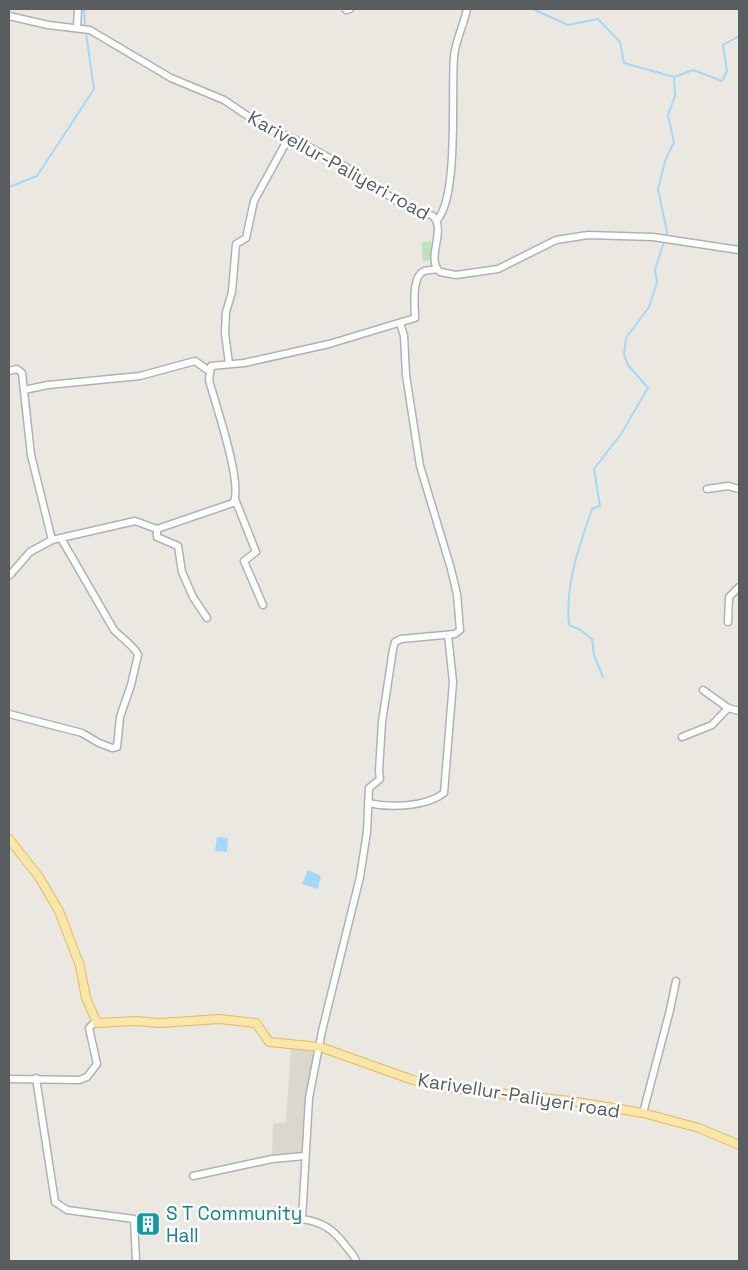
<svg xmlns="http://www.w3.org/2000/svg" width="748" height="1270" font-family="'Space Grotesk',sans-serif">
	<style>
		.education { fill: #dbd7cf }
		.green { fill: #c0e1be }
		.water { fill: #a4d8f8 }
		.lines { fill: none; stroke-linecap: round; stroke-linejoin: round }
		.stream { stroke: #a4d8f8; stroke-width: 2 }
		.minor-casing { stroke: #aeb2b5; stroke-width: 9 }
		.major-casing { stroke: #e6b85f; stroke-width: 10 }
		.minor { stroke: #fff; stroke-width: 6 }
		.major { stroke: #f8e7a8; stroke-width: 8 }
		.labels { text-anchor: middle; stroke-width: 5; stroke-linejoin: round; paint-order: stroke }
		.street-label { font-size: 19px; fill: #595d60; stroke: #fff }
		.culture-label { font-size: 19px; fill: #0d838f; stroke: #fff; text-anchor: start }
	</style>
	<rect width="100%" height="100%" fill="#ebe8e1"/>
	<polygon class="education" points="291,1048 317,1049 304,1154 272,1158 273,1124 286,1122"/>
	<polygon class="green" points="431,241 432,260 423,261 422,242"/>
	<g class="water">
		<polygon points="217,837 228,838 227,852 215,851"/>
		<polygon points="308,870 321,876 318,889 302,884"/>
	</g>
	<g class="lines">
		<g class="stream">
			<polyline points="84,9 85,27"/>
			<polyline points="533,9 568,25 598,19 620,42 624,63 674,77 693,70 722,81 727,71 723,45 739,36"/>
			<polyline points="9,187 37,176 94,89 86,33"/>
			<path d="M603 677 594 655 592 639 579 629 569 625C565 584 579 547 592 509L600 506 594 469 621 434 648 388 628 365 624 355 626 338 649 307 657 282 655 270 667 232 658 189 665 161 674 142 668 115 675 96 674 77"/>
		</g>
		<defs>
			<g id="minor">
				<polyline points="346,10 350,9"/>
				<path d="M9 16 48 25 90 30 171 78 224 100 261 125 294 139 346 167 398 202 433 216C447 231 425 258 440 272L456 275 498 269 556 240 588 235 653 237 739 250"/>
				<polyline points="77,28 78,9"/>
				<path d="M437 220C459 197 451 92 454 57 455 41 464 25 467 9"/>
				<polyline points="229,364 225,333 226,312 232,292 236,244 246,238 254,201 289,137"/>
				<polyline points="9,371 17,369 22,373 31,455 52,540"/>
				<polyline points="24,390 48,385 140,376 195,361 209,371"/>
				<polyline points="707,489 728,486 739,489"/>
				<polyline points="235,499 256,552 244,561 263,605"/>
				<polyline points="157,529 157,537 178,546 182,572 193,597 207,618"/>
				<path d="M9 576 30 552 52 540 135 521 157 529 233 503C244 486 215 403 209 380L211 366 244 363 329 344 415 318C415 306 411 277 424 271 428 270 433 270 437 269"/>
				<polyline points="728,622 729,597 739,587"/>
				<polyline points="703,690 728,708 739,711"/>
				<path d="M9 714 82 733 99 743 112 748 117 747 120 717 131 685 138 655C136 648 121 637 114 630L62 540"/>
				<polyline points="682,737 712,725 728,708"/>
				<path d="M368 803C390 808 426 807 444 793L453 682 448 635"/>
				<polyline points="36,1078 55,1202 67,1210 134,1219 136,1261"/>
				<polyline points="9,1079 79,1080 87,1077 97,1064 89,1028 95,1022"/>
				<polyline points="643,1113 670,1010 676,981"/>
				<polyline points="193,1176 272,1159 305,1156"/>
				<path d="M356 1261C354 1254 349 1251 345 1245 333 1229 322 1222 302 1219L309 1098 322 1031 360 877 367 832 369 788 380 779 379 771 382 722 393 649 395 642 401 639 455 634 460 630 457 594 451 569 420 466 406 375 404 336 400 323"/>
			</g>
			<polyline id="major" points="9,839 39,877 59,911 80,966 86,998 97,1023 136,1021 160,1023 219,1019 256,1023 269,1042 320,1047 413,1080 442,1087 571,1101 643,1113 699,1128 739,1145"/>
		</defs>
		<use href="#minor" class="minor-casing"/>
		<use href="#major" class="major-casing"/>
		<use href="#minor" class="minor"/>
		<use href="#major" class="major"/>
	</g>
	<defs>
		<symbol id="building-square" viewBox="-11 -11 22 22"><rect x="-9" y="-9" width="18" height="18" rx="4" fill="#0f9aa8" stroke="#fff"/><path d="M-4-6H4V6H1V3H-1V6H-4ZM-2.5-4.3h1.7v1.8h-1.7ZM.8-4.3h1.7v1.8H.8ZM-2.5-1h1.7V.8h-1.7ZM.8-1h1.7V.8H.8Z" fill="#fff"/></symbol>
	</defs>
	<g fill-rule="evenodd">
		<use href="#building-square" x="134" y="1210" width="28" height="28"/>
	</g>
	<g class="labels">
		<g class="street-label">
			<text transform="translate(339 165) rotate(29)" y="7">Karivellur-Paliyeri road</text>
			<text transform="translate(519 1095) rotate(9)" y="7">Karivellur-Paliyeri road</text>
		</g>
		<g class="culture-label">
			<text x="166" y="1220">S T Community<tspan x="166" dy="22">Hall</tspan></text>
		</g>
	</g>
	<rect width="748" height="1270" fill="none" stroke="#595d60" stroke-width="20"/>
</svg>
